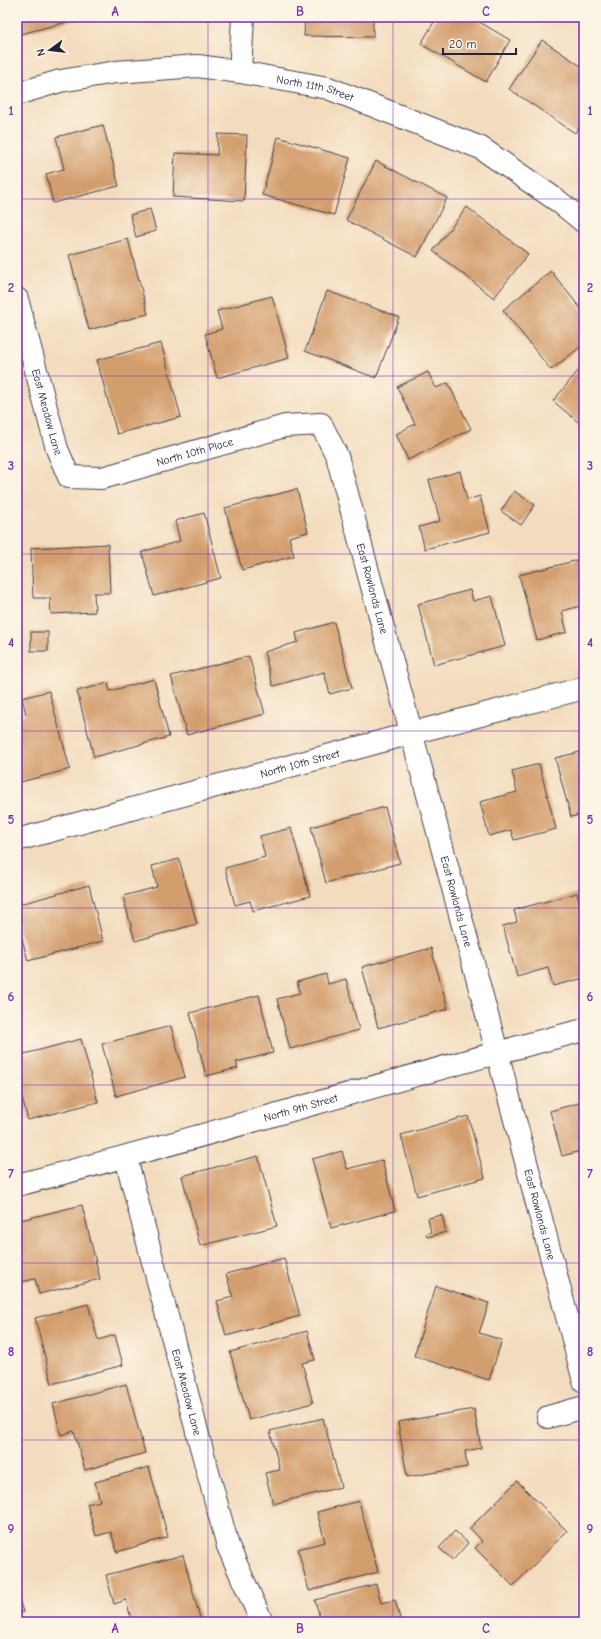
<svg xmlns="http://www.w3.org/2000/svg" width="601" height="1639" font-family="'Comic Neue',sans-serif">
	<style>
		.building { fill: #d39e6d }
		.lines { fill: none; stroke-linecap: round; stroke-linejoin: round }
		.minor-casing { stroke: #413e4e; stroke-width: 24 }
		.minor { stroke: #fff; stroke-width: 22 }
		.grid { fill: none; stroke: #7b2cbf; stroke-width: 1; stroke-opacity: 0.55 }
		.labels { text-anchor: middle; stroke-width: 3; stroke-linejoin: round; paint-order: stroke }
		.street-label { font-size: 11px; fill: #22223b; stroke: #fcf5e5 }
		.neatline { fill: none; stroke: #7b2cbf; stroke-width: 1.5 }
		.grid-label { font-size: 13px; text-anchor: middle; font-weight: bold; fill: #7b2cbf }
	</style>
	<rect width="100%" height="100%" fill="#fcf5e5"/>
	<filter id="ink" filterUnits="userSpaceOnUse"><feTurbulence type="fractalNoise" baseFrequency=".025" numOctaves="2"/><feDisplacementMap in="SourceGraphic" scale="8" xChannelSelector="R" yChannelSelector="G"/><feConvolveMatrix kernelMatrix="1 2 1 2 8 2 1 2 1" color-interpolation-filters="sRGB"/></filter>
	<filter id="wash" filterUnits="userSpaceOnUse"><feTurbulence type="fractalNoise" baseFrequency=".012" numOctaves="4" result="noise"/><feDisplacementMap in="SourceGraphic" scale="16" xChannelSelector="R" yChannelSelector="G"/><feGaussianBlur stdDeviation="0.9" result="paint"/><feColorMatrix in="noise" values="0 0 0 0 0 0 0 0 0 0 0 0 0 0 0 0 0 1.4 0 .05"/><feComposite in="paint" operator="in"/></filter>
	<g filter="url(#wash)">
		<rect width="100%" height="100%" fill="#f3dcbd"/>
		<g id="blocks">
			<g class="building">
				<polygon points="17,17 78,17 78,19 17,35"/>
				<polygon points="123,17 186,17 186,19 123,22"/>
				<polygon points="305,17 373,17 373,37 304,36"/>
				<polygon points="437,17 471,17 510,40 486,82 421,44"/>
				<polygon points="542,40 584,68 584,120 575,133 509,89"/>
				<polygon points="103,125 119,186 53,203 46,174 64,169 56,137"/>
				<polygon points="218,134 247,135 244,201 173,197 175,153 217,155"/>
				<polygon points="278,137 350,158 334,215 262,195"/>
				<polygon points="376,161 447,198 417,257 346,220"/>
				<polygon points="467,207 528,254 494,298 433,251"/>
				<polygon points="150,209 156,231 136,237 130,215"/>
				<polygon points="128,239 148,314 89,330 69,255"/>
				<polygon points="551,271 584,313 584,344 551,370 503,310"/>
				<polygon points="327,291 399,317 376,378 305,351"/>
				<polygon points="272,296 289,358 217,378 205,334 222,329 217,311"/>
				<polygon points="161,343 181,417 117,434 97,360"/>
				<polygon points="584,364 584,427 553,401"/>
				<polygon points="428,372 436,388 448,383 471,429 408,460 396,434 415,424 397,387"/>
				<polygon points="460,471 467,500 480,496 490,532 425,549 419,527 440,521 429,480"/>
				<polygon points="297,489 308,532 289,537 294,556 242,570 225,508"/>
				<polygon points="514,491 535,505 521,525 501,511"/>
				<polygon points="204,513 221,578 154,596 142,552 180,541 175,521"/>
				<polygon points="108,544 110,593 94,593 95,612 51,614 50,598 33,598 31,548"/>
				<polygon points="582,559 584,565 584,605 562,611 567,632 537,640 519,575"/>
				<polygon points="470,590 473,601 492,596 505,646 434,665 418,604"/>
				<polygon points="334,622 352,688 330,694 324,672 273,686 264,652 298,642 296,633"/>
				<rect x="31" y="632" width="17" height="19"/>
				<polygon points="249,656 265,714 187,735 171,676"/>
				<polygon points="154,679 169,737 94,757 77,691 108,683 110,691"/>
				<polygon points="49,691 70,769 17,783 17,717 26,714 22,698"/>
				<polygon points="584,751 584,814 571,817 555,758"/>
				<polygon points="539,764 556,829 514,840 511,830 489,836 480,802 517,792 512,771"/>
				<polygon points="385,807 400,863 326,883 311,827"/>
				<polygon points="291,828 310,896 253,911 250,901 235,905 225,868 265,857 260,836"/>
				<polygon points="179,859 197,924 135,941 123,896 157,887 152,866"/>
				<polygon points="89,885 103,941 28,961 17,920 17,905"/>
				<polygon points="577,893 584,919 584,978 553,986 548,968 517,977 503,926 517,922 514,910"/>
				<polygon points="431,948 448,1009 378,1028 362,967"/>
				<polygon points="326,974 328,984 346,979 359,1030 290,1049 277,999 300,993 297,982"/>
				<polygon points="259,995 273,1053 236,1062 238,1068 206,1076 190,1013"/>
				<polygon points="171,1026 185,1077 116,1096 102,1044"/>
				<polygon points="81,1039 98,1102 28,1120 17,1078 17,1056"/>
				<polygon points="584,1087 584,1150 562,1156 550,1111 582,1102 579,1088"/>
				<polygon points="468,1116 485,1178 417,1196 401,1135"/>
				<polygon points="342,1151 347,1169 382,1160 395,1211 331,1228 312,1159"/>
				<polygon points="258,1156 277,1226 200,1246 182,1176"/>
				<polygon points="82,1205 100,1279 39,1294 35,1279 21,1282 17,1267 17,1221"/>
				<polygon points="442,1215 446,1232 427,1237 426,1234 431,1232 428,1218"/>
				<polygon points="284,1258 300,1316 226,1336 217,1301 233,1297 226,1274"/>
				<polygon points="436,1286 489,1303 479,1333 502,1340 489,1380 414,1356"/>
				<polygon points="88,1304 98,1340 115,1335 123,1365 52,1384 35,1318"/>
				<polygon points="307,1331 315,1360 302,1363 313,1403 249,1420 230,1352"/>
				<polygon points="126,1384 145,1453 85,1470 74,1431 61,1435 53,1404"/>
				<polygon points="474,1409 481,1448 465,1451 467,1467 407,1477 398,1422"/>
				<polygon points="323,1418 341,1487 273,1504 265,1473 280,1470 270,1431"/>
				<polygon points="149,1467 168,1537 117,1552 111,1532 96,1536 87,1504 100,1501 95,1482"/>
				<polygon points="517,1481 567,1531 513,1586 475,1548 482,1541 470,1528"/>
				<polygon points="359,1501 378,1572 309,1591 298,1549 325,1542 317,1512"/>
				<polygon points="455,1531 468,1543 453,1560 439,1548"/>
				<polygon points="183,1555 201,1622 132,1622 126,1600 114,1604 106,1575"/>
				<polygon points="376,1584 381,1603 395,1600 401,1622 321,1622 315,1600"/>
				<polygon points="17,1592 23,1612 17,1613"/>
			</g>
		</g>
	</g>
	<g filter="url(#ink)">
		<use href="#blocks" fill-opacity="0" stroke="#413e4e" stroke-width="1"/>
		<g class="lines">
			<defs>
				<g id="minor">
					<polyline points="240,72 243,17"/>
					<path id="s1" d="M17 94 60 81 116 72 198 66 240 72 328 88 481 148 558 201 584 222"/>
					<path id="s2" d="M17 299 57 449 69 477 102 478 285 426 321 424 337 456 497 1052 584 1381"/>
					<path id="s3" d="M17 840 412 733 584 688"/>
					<path id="s4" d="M126 1158 200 1443 228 1546 262 1622"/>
					<path id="s5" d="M17 1185C207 1137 394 1078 584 1030"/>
					<polyline points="548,1417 584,1407"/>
				</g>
			</defs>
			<use href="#minor" class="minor-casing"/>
			<use href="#minor" class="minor"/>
		</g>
	</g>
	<path class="grid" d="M208 17V1622M393 17V1622M17 199H584M17 376H584M17 554H584M17 731H584M17 908H584M17 1085H584M17 1263H584M17 1440H584"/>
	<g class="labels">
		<g class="street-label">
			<text dy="4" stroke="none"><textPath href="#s1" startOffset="303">North 11th Street</textPath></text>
			<text dy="4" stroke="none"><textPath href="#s2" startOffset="117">East Meadow Lane</textPath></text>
			<text dy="4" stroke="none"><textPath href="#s2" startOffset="315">North 10th Place</textPath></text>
			<text dy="4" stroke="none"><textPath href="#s2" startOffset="618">East Rowlands Lane</textPath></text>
			<text dy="4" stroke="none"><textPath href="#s3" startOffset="293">North 10th Street</textPath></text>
			<text dy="4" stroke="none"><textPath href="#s2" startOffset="942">East Rowlands Lane</textPath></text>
			<text dy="4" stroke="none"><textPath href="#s5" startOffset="294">North 9th Street</textPath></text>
			<text dy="4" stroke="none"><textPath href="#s2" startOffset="1266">East Rowlands Lane</textPath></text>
			<text dy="4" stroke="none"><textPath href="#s4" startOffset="242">East Meadow Lane</textPath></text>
		</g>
	</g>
	<rect width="601" height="1639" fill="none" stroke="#fcf5e5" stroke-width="44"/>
	<g transform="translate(50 50) rotate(255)" stroke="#fcf5e5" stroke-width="3" paint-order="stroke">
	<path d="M0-3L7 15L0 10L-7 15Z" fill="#22223b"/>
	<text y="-6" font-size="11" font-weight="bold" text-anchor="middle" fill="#22223b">N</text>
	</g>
	<path d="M443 48v6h73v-6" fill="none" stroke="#22223b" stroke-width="2"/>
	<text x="449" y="48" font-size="12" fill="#22223b" stroke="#fcf5e5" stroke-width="3" paint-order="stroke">20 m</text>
	<rect x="22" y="22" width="557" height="1595" class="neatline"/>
	<g class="grid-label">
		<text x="115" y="16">A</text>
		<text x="300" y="16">B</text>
		<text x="486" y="16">C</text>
		<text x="11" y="115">1</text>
		<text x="590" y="115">1</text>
		<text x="11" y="292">2</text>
		<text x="590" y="292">2</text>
		<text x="11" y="470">3</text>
		<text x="590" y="470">3</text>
		<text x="11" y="647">4</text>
		<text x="590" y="647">4</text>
		<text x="11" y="824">5</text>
		<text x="590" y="824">5</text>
		<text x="11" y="1001">6</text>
		<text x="590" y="1001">6</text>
		<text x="11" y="1178">7</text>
		<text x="590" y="1178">7</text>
		<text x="11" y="1356">8</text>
		<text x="590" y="1356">8</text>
		<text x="11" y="1533">9</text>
		<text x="590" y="1533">9</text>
		<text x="115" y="1633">A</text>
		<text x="300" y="1633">B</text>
		<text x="486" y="1633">C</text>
	</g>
</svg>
